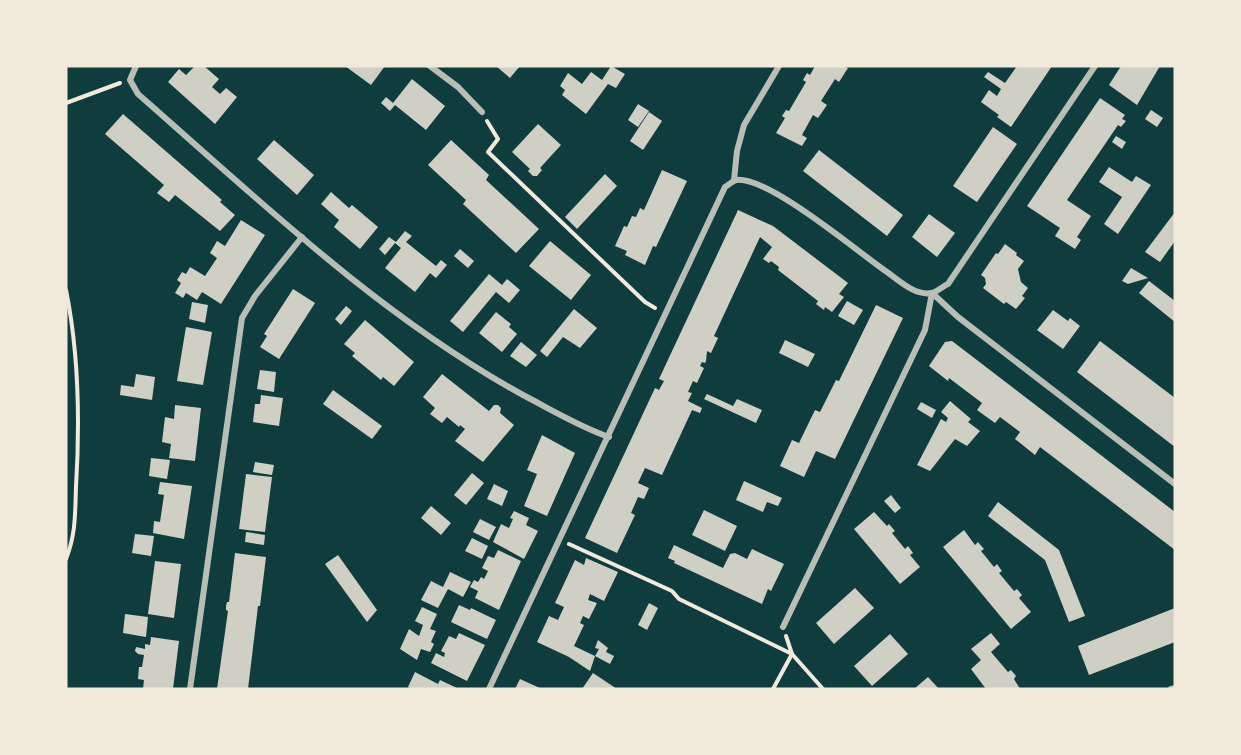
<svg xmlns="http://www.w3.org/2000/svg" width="1241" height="755" font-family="Figtree,sans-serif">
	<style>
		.building { fill: #cfcfc3 }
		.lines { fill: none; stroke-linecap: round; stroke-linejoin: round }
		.path { stroke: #f1e9da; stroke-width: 4 }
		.minor { stroke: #b8beb3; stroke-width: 6 }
	</style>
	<rect width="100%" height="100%" fill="#0f3d3e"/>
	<g class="building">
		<polygon points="195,66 204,66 219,79 212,87 220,94 226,88 237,97 215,124 168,82 179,69 186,75"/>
		<polygon points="345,66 385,66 371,85"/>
		<polygon points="496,66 520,66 510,78"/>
		<polygon points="611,66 625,74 616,88 608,84 586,114 562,95 565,90 560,86 568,73 582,84 591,72 602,80"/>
		<polygon points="815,66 843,66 848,68 839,82 835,79 821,101 827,105 818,118 813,115 802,135 807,138 802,146 776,133 785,118 782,116 786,110 789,111 806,82 803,80 807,73 810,75"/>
		<polygon points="1017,66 1052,66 1011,127 997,117 999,115 981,102 989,90 997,96 1001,89 984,77 988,72 1005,83"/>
		<polygon points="1121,66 1160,66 1137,105 1109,85"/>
		<polygon points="412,79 445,106 426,130 395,105 390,111 381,103 386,97 393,103"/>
		<polygon points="1100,98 1125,115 1122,119 1126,121 1121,127 1118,125 1067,200 1091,216 1077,237 1081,240 1075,249 1055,236 1060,228 1027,206"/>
		<polygon points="638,104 649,111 638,127 628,120"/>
		<polygon points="1151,110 1163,118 1157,127 1145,119"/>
		<polygon points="649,112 662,121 643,150 630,141"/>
		<polygon points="123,114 222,200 220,202 235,215 220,231 175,195 169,202 157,193 164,185 105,134"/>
		<polygon points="538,124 561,145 540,168 542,170 537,176 533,176 528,171 530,169 512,152"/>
		<polygon points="993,127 1017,144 977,202 953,186"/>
		<polygon points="1116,136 1126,142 1122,149 1112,142"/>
		<polygon points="274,140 314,175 297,195 257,159"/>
		<polygon points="451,140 489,175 486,180 539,229 516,253 463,204 466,200 428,165"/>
		<polygon points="819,150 903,215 887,236 803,171"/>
		<polygon points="1109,167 1132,182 1136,176 1151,185 1118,234 1104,224 1122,197 1099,182"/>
		<polygon points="662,170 687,181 656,247 653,246 645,265 625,255 627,251 615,246 624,226 627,227 632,216 636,217 640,208 644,210"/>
		<polygon points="605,174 617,186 577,229 565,217"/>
		<polygon points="331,192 349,208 352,205 378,227 360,249 334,227 339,220 321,204"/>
		<polygon points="738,210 773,226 848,283 839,294 844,297 832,312 825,307 824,310 816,304 818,301 778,270 779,267 771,261 769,263 763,259 772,247 760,237 714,336 718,338 711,353 707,351 706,361 705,363 702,362 700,366 704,368 697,383 693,381 688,392 692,393 688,401 702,408 700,413 692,410 662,475 645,468 638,483 649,488 644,499 638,497 631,513 635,515 617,553 585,538 655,388 659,390 664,381 659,379"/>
		<polygon points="1175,212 1175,241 1160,262 1145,252"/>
		<polygon points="929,214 955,233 937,257 912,237"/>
		<polygon points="241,220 265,235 221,304 202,292 197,300 186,293 183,298 175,293 181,283 177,280 182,272 186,274 190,267 205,276 217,258 210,253 217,241 225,246"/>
		<polygon points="405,231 412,236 406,242 436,266 441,260 447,265 436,278 430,273 415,292 385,268 401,248 395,243 385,255 379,249 389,237 396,242"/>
		<polygon points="550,241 591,275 571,300 529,266"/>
		<polygon points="1005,244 1017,253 1016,255 1024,261 1018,269 1021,282 1028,288 1022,296 1025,298 1016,309 1006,302 1004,304 983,288 986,284 985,278 981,275 996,253 998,254"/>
		<polygon points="460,249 474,261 468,268 454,256"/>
		<polygon points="1131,268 1148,278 1128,284 1122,281"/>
		<polygon points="489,274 502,285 507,279 520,290 509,303 496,292 463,332 450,321"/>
		<polygon points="1149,281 1175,301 1175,322 1139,293"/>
		<polygon points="293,289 315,303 279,359 260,347 267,336 264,334"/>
		<polygon points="847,301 863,310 854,325 838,316"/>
		<polygon points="192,302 208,305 205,323 189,319"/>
		<polygon points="876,305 903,318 835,459 816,451 804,477 780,466 792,440 799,443 815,410 820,412 836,380 839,381"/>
		<polygon points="346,306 352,311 341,325 335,319"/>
		<polygon points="574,309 597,328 580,348 563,337 547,357 540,351"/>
		<polygon points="1053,310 1068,321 1070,318 1080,326 1063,349 1037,330"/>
		<polygon points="496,312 511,324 509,327 517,334 502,352 479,333"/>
		<polygon points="365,320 414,362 394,386 383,377 381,380 352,356 355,353 344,344"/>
		<polygon points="186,327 212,332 203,385 177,381"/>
		<polygon points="785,340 815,354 808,367 779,353"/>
		<polygon points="952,341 1175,512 1175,550 1040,447 1035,455 1015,439 1020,432 1000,417 995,423 977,410 982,403 949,378 948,381 929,366 945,342"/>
		<polygon points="1100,341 1175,398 1175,447 1077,372"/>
		<polygon points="521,342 537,355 526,367 510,356"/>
		<polygon points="260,370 276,372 274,392 257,389"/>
		<polygon points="136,374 155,377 152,400 120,395 121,385 134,387"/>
		<polygon points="442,374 489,411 494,405 498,405 501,408 500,413 514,425 483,462 455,441 465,429 460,425 459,427 447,417 442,423 430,414 435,408 423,397"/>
		<polygon points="333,390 382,426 372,439 323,404"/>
		<polygon points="707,394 733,406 737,399 762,410 756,423 704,399"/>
		<polygon points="261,395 283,398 279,426 253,422 255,404 260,404"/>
		<polygon points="950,401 971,419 968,422 980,431 967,446 955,439 930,471 917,465 941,419 946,422 948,418 941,412"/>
		<polygon points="921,402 936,410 932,418 917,409"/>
		<polygon points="175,405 201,408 195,461 169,458 171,444 162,442 165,417 174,419"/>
		<polygon points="542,435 575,453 547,516 524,506 537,474 527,470"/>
		<polygon points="151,458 170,460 167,479 149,476"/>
		<polygon points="255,462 274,465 272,475 253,472"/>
		<polygon points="472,473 484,483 466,505 454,495"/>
		<polygon points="246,474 272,477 265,532 239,529"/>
		<polygon points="744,481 782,498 778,506 767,502 763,512 736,500"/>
		<polygon points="160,482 192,486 184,539 153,533 154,521 160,522 164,495 158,494"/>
		<polygon points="494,484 508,491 502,506 487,499"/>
		<polygon points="891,495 901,508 895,513 884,501"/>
		<polygon points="998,502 1059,550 1085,616 1069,622 1045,560 988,516"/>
		<polygon points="431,506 451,523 441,535 421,518"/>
		<polygon points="704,510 737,526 725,551 692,535"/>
		<polygon points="514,511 529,518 526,525 538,531 524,559 493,542 501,524 509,528 513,519 510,518"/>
		<polygon points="874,512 887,526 889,524 895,531 892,533 905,549 908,546 913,553 910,555 920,567 900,584 854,529"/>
		<polygon points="480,519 496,527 489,540 473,532"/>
		<polygon points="964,530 975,545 978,542 984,549 981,551 994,567 997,564 1002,571 999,573 1014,591 1017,589 1022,595 1019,598 1031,612 1011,629 943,547"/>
		<polygon points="246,532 265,535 264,545 245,542"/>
		<polygon points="135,534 154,536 151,556 132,553"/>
		<polygon points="472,538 488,546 482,559 465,551"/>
		<polygon points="674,545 723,568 730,554 735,553 747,559 752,549 784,564 771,591 768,589 762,604 674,563 675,561 668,558"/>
		<polygon points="498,550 521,561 499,610 475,598 478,591 470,587 474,580 478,582 481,577 484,579 488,571 482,568 488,556 494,558"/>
		<polygon points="235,553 266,557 260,606 258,606 248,689 217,689 228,611 226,610 226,606 227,602 229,602"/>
		<polygon points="338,555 377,610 367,622 325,564"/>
		<polygon points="586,558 618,572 604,601 590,594 588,600 597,603 589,619 583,616 580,623 584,625 574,646 595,656 599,649 595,648 598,640 608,648 606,652 614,656 610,664 595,656 590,671 569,657 537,642 549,616 558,620 564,607 555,603 575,560 584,565"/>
		<polygon points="155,561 181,564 174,618 148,614"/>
		<polygon points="450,572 471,582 463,597 448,589 438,608 421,600 431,581 443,587"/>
		<polygon points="855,588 874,608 834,644 816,623"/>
		<polygon points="649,603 658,608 647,630 638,625"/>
		<polygon points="459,605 470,610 471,608 496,620 487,639 451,622"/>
		<polygon points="422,607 437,614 430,629 436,631 431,642 434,644 430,652 421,649 417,660 400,649 409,629 419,636 423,625 415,621"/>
		<polygon points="1175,608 1175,642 1089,675 1078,646"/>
		<polygon points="125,614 148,617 146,637 123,633"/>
		<polygon points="459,633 485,645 467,681 431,663 436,653 444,657 445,653 441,651 449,636 456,639"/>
		<polygon points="991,633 1000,644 991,652 1008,672 1011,670 1016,676 1014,679 1020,689 986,689 971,669 981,660 971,649"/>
		<polygon points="890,634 908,654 872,686 854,666"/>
		<polygon points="151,637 179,641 173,689 143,689 144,680 138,679 139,667 142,667 144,655 138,654 135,651 136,647 145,649 145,644 150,645"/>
		<polygon points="415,672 438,684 440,680 459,689 411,689 408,687"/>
		<polygon points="593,673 617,689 582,689"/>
		<polygon points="928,677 939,689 914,689"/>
		<polygon points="520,679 542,689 515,689"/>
	</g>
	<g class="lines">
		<g class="path">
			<polyline points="66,103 120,83"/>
			<polyline points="487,121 498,139 488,152 645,302 655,308"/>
			<path d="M66 290C79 354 80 421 76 487 75 513 76 534 66 559"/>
			<polyline points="569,544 672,591 679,599 792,654 823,689"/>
			<polyline points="773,689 792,654 786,636"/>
		</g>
		<g class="minor">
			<path d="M136 66 130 80 138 94C260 201 380 316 523 395 552 410 578 426 609 437"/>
			<polyline points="430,66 458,87 482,112"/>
			<polyline points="734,180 737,151 744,125 779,66"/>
			<polyline points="932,293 958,317 1175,484"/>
			<polyline points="783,627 925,330 932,293"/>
			<polyline points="190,689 242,318 255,296 302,237"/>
			<path d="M489 689 725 187C729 185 732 181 736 180 767 175 859 253 887 272 900 281 915 296 932 293 937 292 943 286 948 284L1095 66"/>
			<polyline points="1171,689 1175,688"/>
		</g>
	</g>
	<rect width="1241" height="755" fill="none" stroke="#f1e9da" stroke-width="135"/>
</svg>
